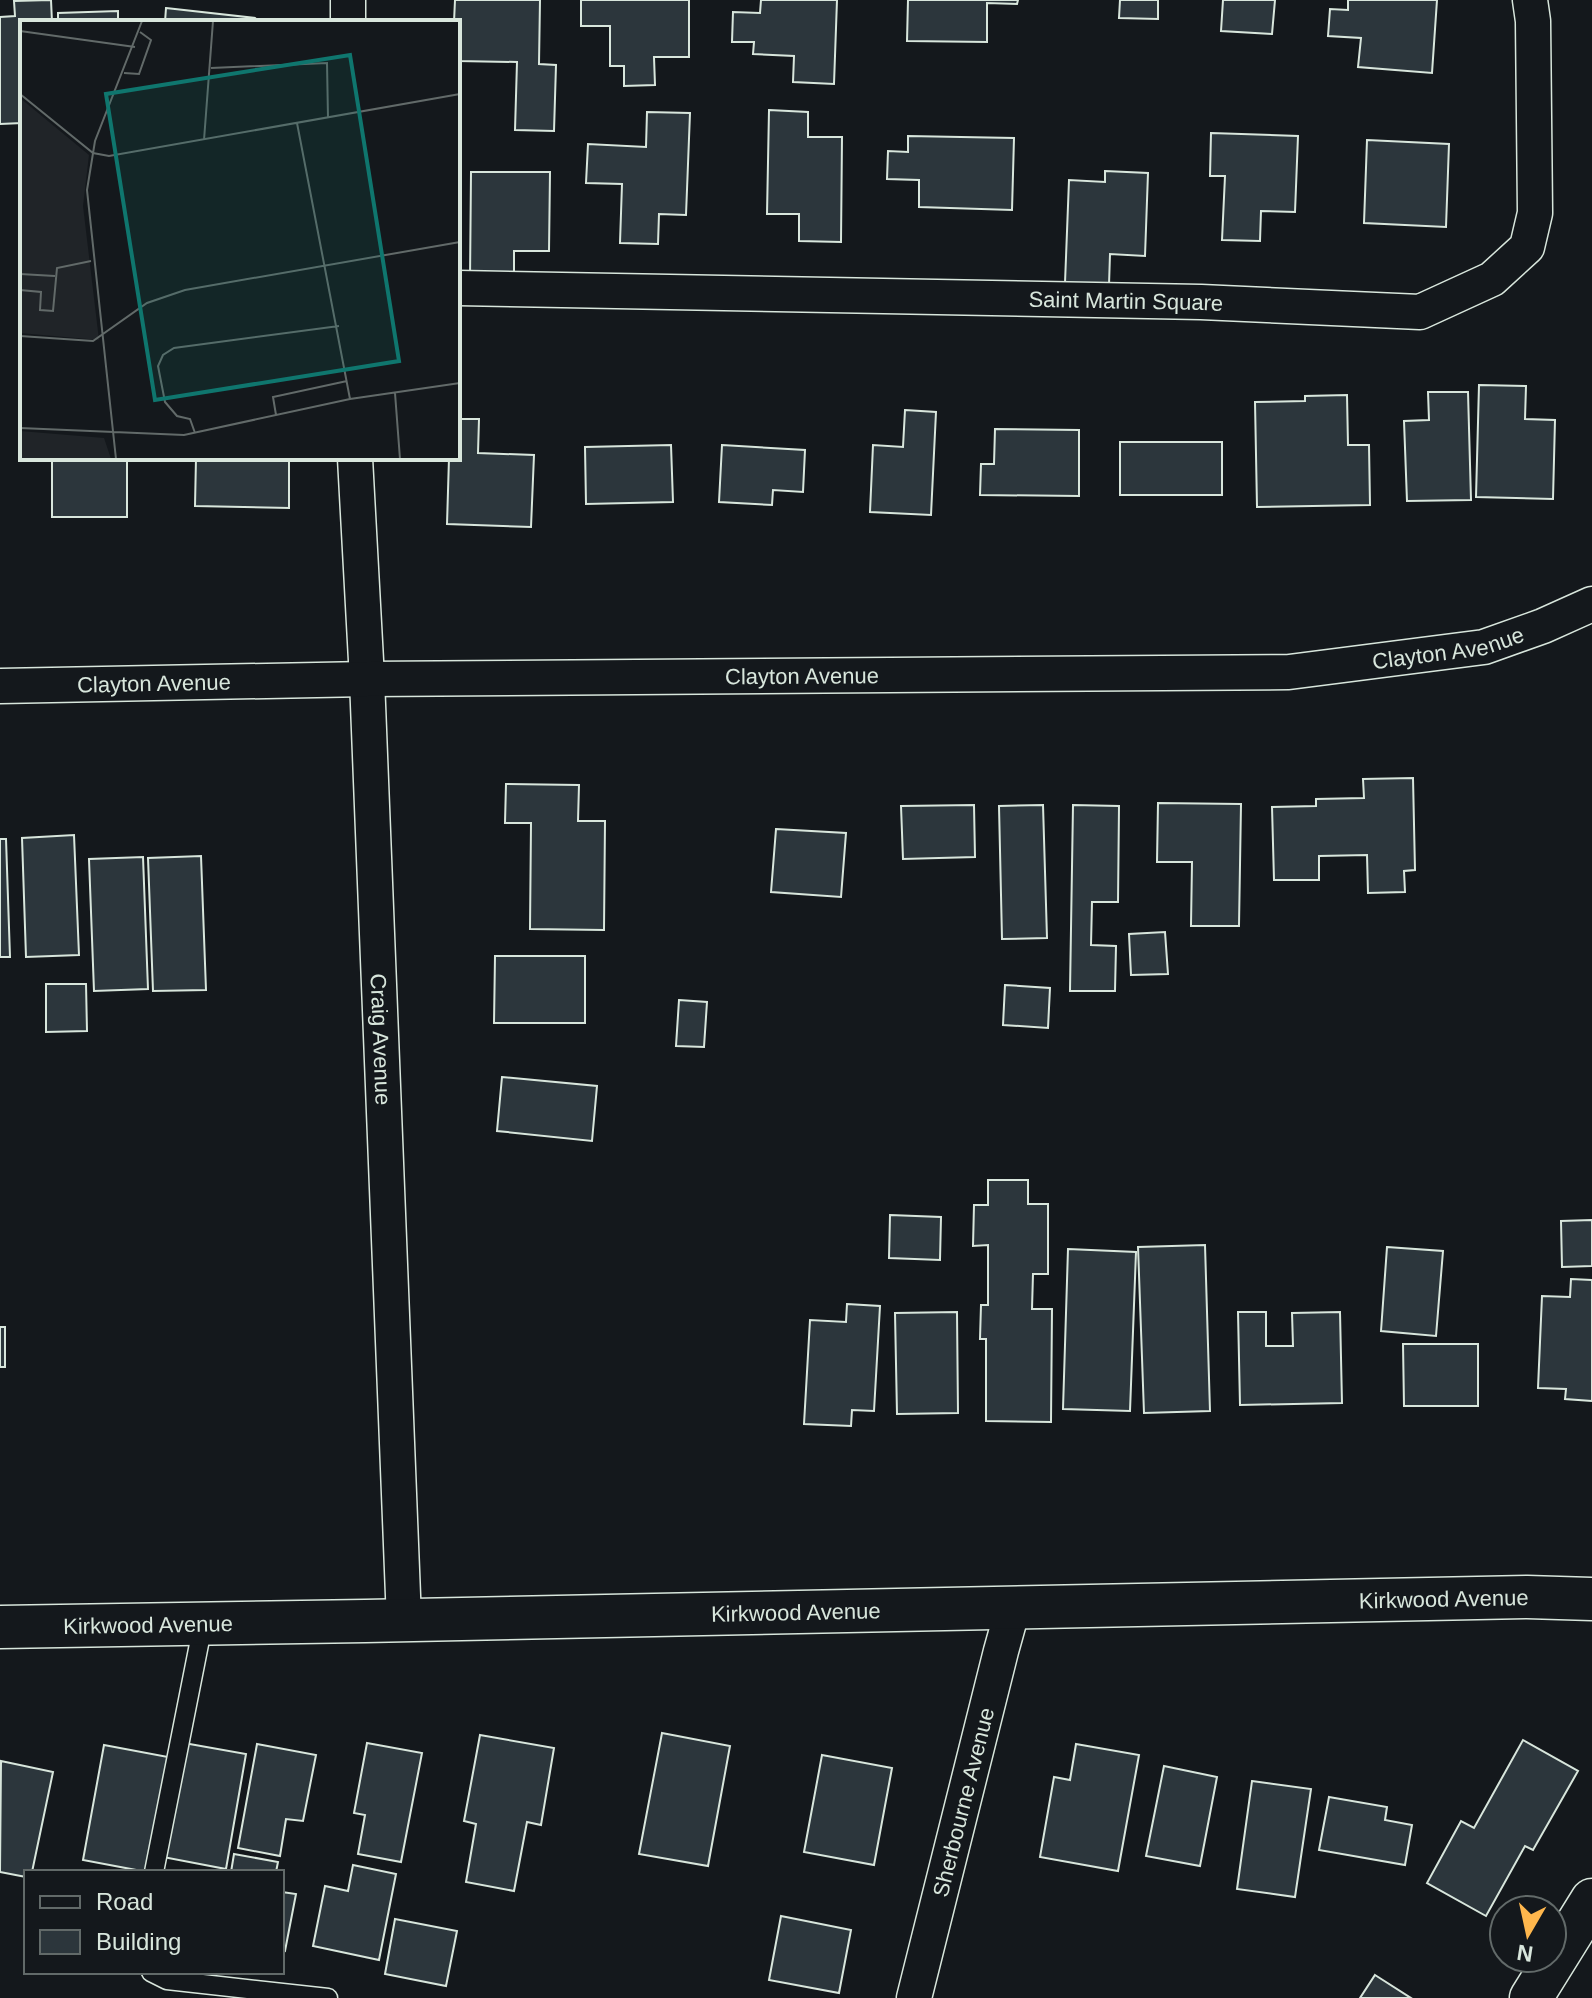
<svg xmlns="http://www.w3.org/2000/svg" width="1592" height="1998" font-family="Arial,sans-serif">
	<style>
		.building { fill: #2c363c; stroke: #d8e6dc; stroke-width: 2 }
		.lines { fill: none; stroke-linecap: round; stroke-linejoin: round }
		.service-casing { stroke: #d8e6dc; stroke-width: 21 }
		.minor-casing { stroke: #d8e6dc; stroke-width: 37 }
		.tertiary-casing { stroke: #d8e6dc; stroke-width: 45 }
		.service { stroke: #14181c; stroke-width: 18 }
		.minor { stroke: #14181c; stroke-width: 34 }
		.tertiary { stroke: #14181c; stroke-width: 42 }
		.labels { text-anchor: middle; stroke-width: 6; stroke-linejoin: round; paint-order: stroke }
		.street-label { font-size: 22px; fill: #d8e6dc; stroke: #14181c }
		.inset-road { fill: none; stroke: #626a69; stroke-width: 2 }
		.view { fill: #0f766e; fill-opacity: 0.15; stroke: #0f766e; stroke-width: 4 }
		.inset-edge { fill: none; stroke: #d8e6dc; stroke-width: 4 }
	</style>
	<rect width="100%" height="100%" fill="#14181c"/>
	<g class="building">
		<polygon points="51,0 52,22 22,22 22,123 0,124 0,17 15,16 14,1"/>
		<polygon points="455,0 540,0 539,64 556,65 554,131 515,130 517,62 458,61 458,22 454,22"/>
		<polygon points="581,0 689,0 689,57 654,57 655,85 624,86 624,66 610,66 610,26 581,26"/>
		<polygon points="761,0 837,0 834,84 793,82 794,56 753,54 754,42 732,42 733,12 760,13"/>
		<polygon points="908,0 1018,0 1017,4 987,3 987,42 907,41"/>
		<polygon points="1120,0 1158,0 1158,19 1119,18"/>
		<polygon points="1223,0 1275,0 1272,34 1221,31"/>
		<polygon points="1348,0 1437,0 1432,73 1358,67 1361,38 1328,36 1330,9 1348,10"/>
		<polygon points="166,8 255,18 254,22 165,22"/>
		<polygon points="118,11 118,22 58,22 58,13"/>
		<polygon points="769,110 808,112 808,137 842,137 841,242 799,241 799,214 767,214"/>
		<polygon points="647,112 690,113 686,215 659,214 658,244 620,243 622,184 586,183 588,144 646,147"/>
		<polygon points="1211,133 1298,136 1295,212 1261,211 1260,241 1222,240 1225,176 1210,176"/>
		<polygon points="908,136 1014,138 1012,210 919,207 919,180 887,179 888,151 908,152"/>
		<polygon points="1367,140 1449,144 1446,227 1364,223"/>
		<polygon points="1105,171 1148,173 1145,256 1110,254 1109,285 1065,283 1069,180 1105,182"/>
		<polygon points="471,172 550,172 549,251 514,251 514,280 470,279"/>
		<polygon points="1479,385 1526,386 1525,419 1555,420 1553,499 1476,497"/>
		<polygon points="1428,392 1468,392 1471,500 1407,501 1404,421 1429,420"/>
		<polygon points="1347,395 1348,445 1369,445 1370,505 1257,507 1255,402 1305,401 1305,396"/>
		<polygon points="905,410 936,412 931,515 870,512 873,445 903,447"/>
		<polygon points="458,419 479,419 478,453 534,455 531,527 447,524 449,458 458,458"/>
		<polygon points="995,429 1079,430 1079,496 980,495 981,464 994,464"/>
		<rect x="1120" y="442" width="102" height="53"/>
		<polygon points="671,445 673,502 586,504 585,447"/>
		<polygon points="722,445 805,450 803,492 773,490 772,505 719,502"/>
		<rect x="52" y="458" width="75" height="59"/>
		<polygon points="196,458 289,459 289,508 195,506"/>
		<polygon points="1413,778 1415,870 1404,871 1405,892 1368,893 1367,855 1319,856 1319,880 1274,880 1272,807 1316,806 1316,799 1364,798 1363,779"/>
		<polygon points="506,784 579,785 578,821 605,821 604,930 530,929 531,823 505,823"/>
		<polygon points="1158,803 1241,804 1239,926 1191,926 1192,862 1157,862"/>
		<polygon points="974,805 975,857 903,859 901,806"/>
		<polygon points="1043,805 1047,938 1002,939 999,806"/>
		<polygon points="1073,805 1119,806 1118,902 1092,902 1091,945 1116,946 1115,991 1070,991"/>
		<polygon points="776,829 846,833 841,897 771,892"/>
		<polygon points="74,835 79,955 26,957 22,838"/>
		<polygon points="0,839 6,839 10,957 0,957"/>
		<polygon points="201,856 206,990 153,991 148,858"/>
		<polygon points="143,857 148,989 94,991 89,859"/>
		<polygon points="1165,932 1168,974 1131,975 1129,934"/>
		<polygon points="495,956 585,956 585,1023 494,1023"/>
		<polygon points="46,984 86,984 87,1031 46,1032"/>
		<polygon points="1005,985 1050,988 1048,1028 1003,1025"/>
		<polygon points="679,1000 707,1002 704,1047 676,1046"/>
		<polygon points="502,1077 597,1086 592,1141 497,1131"/>
		<polygon points="988,1180 1028,1180 1028,1204 1048,1204 1048,1274 1033,1274 1032,1309 1052,1309 1051,1422 986,1421 986,1339 980,1339 981,1305 988,1305 988,1245 973,1246 974,1205 988,1205"/>
		<polygon points="890,1215 941,1217 940,1260 889,1258"/>
		<polygon points="1592,1220 1592,1266 1562,1267 1561,1221"/>
		<polygon points="1205,1245 1210,1411 1144,1413 1138,1247"/>
		<polygon points="1387,1247 1443,1251 1436,1336 1381,1331"/>
		<polygon points="1068,1249 1136,1252 1130,1411 1063,1409"/>
		<polygon points="1571,1279 1592,1280 1592,1401 1565,1399 1566,1389 1538,1388 1542,1296 1570,1297"/>
		<polygon points="847,1304 880,1306 874,1411 852,1410 851,1426 804,1424 810,1320 846,1322"/>
		<polygon points="957,1312 958,1413 897,1414 895,1313"/>
		<polygon points="1238,1312 1266,1312 1266,1346 1293,1346 1292,1313 1340,1312 1342,1403 1240,1405"/>
		<rect x="0" y="1327" width="5" height="40"/>
		<polygon points="1403,1344 1478,1344 1478,1406 1404,1406"/>
		<polygon points="662,1733 730,1746 708,1866 639,1854"/>
		<polygon points="480,1735 554,1748 541,1825 527,1822 514,1891 466,1882 476,1824 464,1821"/>
		<polygon points="1523,1740 1578,1771 1533,1850 1525,1846 1486,1916 1427,1883 1461,1821 1474,1828"/>
		<polygon points="184,1743 246,1754 226,1869 163,1857"/>
		<polygon points="367,1743 422,1753 401,1862 358,1854 365,1815 354,1813"/>
		<polygon points="257,1744 316,1755 303,1821 286,1819 280,1856 238,1848"/>
		<polygon points="1076,1744 1139,1755 1118,1871 1040,1857 1054,1777 1070,1780"/>
		<polygon points="104,1745 168,1757 147,1872 83,1860"/>
		<polygon points="822,1755 892,1768 874,1865 804,1852"/>
		<polygon points="1,1761 53,1772 32,1872 26,1872 26,1877 0,1872"/>
		<polygon points="1164,1766 1217,1777 1200,1866 1146,1856"/>
		<polygon points="1252,1781 1311,1789 1295,1897 1237,1889"/>
		<polygon points="1329,1797 1387,1807 1385,1820 1412,1825 1405,1865 1319,1850"/>
		<polygon points="234,1854 278,1862 276,1872 231,1872"/>
		<polygon points="353,1865 396,1874 379,1960 313,1946 325,1886 348,1891"/>
		<polygon points="282,1892 296,1894 285,1951 282,1950"/>
		<polygon points="781,1916 851,1930 839,1993 769,1980"/>
		<polygon points="395,1919 457,1931 446,1986 385,1974"/>
		<polygon points="1375,1975 1411,1998 1360,1998"/>
	</g>
	<g class="lines">
		<defs>
			<g id="service">
				<polyline points="154,1872 203,1624"/>
				<polyline points="151,1972 167,1980 328,1998"/>
			</g>
			<g id="minor">
				<polyline points="348,22 348,0"/>
				<path id="s1" d="M458 288 1201 302 1420 312 1492 279 1527 247 1535 213 1533 21 1530 0"/>
				<path id="s2" d="M355 458 367 679 404 1621"/>
				<path id="s3" d="M0 686 367 679 1289 672 1484 647 1543 626 1592 604"/>
				<path id="s4" d="M914 1998 1001 1651 1013 1608"/>
			</g>
			<g id="tertiary">
				<path id="s5" d="M0 1627 365 1621 1527 1597 1592 1599"/>
				<polyline points="1531,1998 1592,1900"/>
			</g>
		</defs>
		<use href="#service" class="service-casing"/>
		<use href="#minor" class="minor-casing"/>
		<use href="#tertiary" class="tertiary-casing"/>
		<use href="#service" class="service"/>
		<use href="#minor" class="minor"/>
		<use href="#tertiary" class="tertiary"/>
	</g>
	<g class="labels">
		<g class="street-label">
			<text dy="8" stroke="none"><textPath href="#s1" startOffset="668">Saint Martin Square</textPath></text>
			<text dy="8" stroke="none"><textPath href="#s3" startOffset="1450">Clayton Avenue</textPath></text>
			<text dy="8" stroke="none"><textPath href="#s3" startOffset="802">Clayton Avenue</textPath></text>
			<text dy="8" stroke="none"><textPath href="#s3" startOffset="154">Clayton Avenue</textPath></text>
			<text dy="8" stroke="none"><textPath href="#s2" startOffset="582">Craig Avenue</textPath></text>
			<text dy="8" stroke="none"><textPath href="#s5" startOffset="1444">Kirkwood Avenue</textPath></text>
			<text dy="8" stroke="none"><textPath href="#s5" startOffset="796">Kirkwood Avenue</textPath></text>
			<text dy="8" stroke="none"><textPath href="#s5" startOffset="148">Kirkwood Avenue</textPath></text>
			<text dy="8" stroke="none"><textPath href="#s4" startOffset="202">Sherbourne Avenue</textPath></text>
		</g>
	</g>
	<g transform="translate(20 20)">
		<rect width="440" height="440" fill="#14181c"/>
		<path d="M0 78 69 135 63 186 79 320 0 313ZM0 411 84 418 91 439H0Z" fill="#202428"/>
		<path class="inset-road" d="M0 11 115 27M191 48 307 43 308 98M104 53 119 54 131 20 120 12M0 74 73 133 89 136 440 74M277 103 330 379M184 120 193 1M0 254 35 256M0 270 21 272 20 290 33 291 37 248 71 241M0 316 73 321 127 283 165 270 440 222M375 373 380 439M256 395 253 377 327 361M0 408 164 415 330 379 440 363M175 413 170 399 157 396 145 382 138 346 143 335 154 328 319 306M96 439 67 170 75 121 122 1"/>
		<path class="view" d="M330 35 379 341 135 380 86 74Z"/>
		<rect width="440" height="440" class="inset-edge"/>
	</g>
	<rect x="24" y="1870" width="260" height="104" fill="#14181c" stroke="#626a69" stroke-width="2"/>
	<rect x="40" y="1896" width="40" height="12" fill="#14181c" stroke="#626a69" stroke-width="2"/>
	<text x="96" y="1910" font-size="24" fill="#d8e6dc">Road</text>
	<rect x="40" y="1930" width="40" height="24" fill="#2c363c" stroke="#626a69" stroke-width="2"/>
	<text x="96" y="1950" font-size="24" fill="#d8e6dc">Building</text>
	<g transform="translate(1528 1934) rotate(189)"><circle r="38" fill="#14181c" stroke="#626a69" stroke-width="2"/>
	<path d="M0-6L14 30L0 20L-14 30Z" fill="#ffb74d"/>
	<text y="-12" font-size="22" font-weight="bold" text-anchor="middle" fill="#d8e6dc">N</text>
	</g>
</svg>
